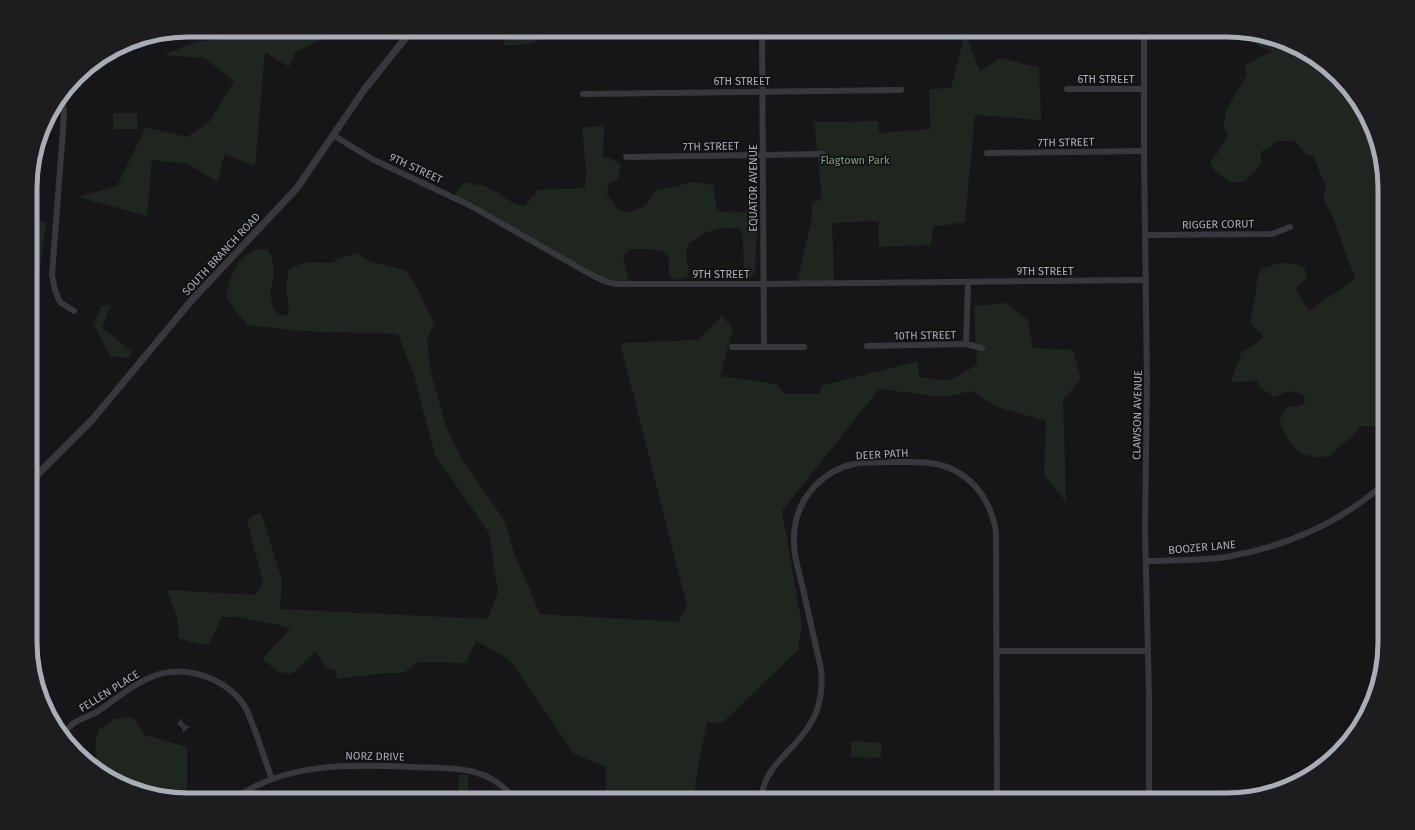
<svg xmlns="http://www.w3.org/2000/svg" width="1415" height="830" font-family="'Fira Sans',sans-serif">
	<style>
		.green { fill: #1e261f }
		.water { fill: #2c353c }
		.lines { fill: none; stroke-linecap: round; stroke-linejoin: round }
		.minor { stroke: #37383d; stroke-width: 6 }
		.tertiary { stroke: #37383d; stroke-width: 7 }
		.labels { text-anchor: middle; stroke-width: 3.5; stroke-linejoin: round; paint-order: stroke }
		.street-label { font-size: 11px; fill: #a8adb8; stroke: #111113 }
		.park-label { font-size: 11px; fill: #7fa381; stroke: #111113 }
		.rim { fill: none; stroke: #a8adb8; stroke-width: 5 }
	</style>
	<rect width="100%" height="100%" fill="#161618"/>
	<g class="green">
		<polygon points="226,30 339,30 295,53 289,67 265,52 255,166 225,154 218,182 188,164 152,160 147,216 78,197 117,186 146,127 187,137 210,121 234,81 204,58 163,55 196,42 227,38"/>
		<polygon points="507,30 544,30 541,40 523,45 504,45"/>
		<polygon points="965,33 980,71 1001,58 1039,68 1041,120 975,115 965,222 933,227 931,245 879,247 879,221 832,223 834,282 797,284 812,217 812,205 822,197 814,122 878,121 879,133 930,129 929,89 951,88"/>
		<path d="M1257 34 1268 35 1306 51 1358 101 1377 138 1385 178V423L1374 427 1361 426 1352 436 1331 455 1319 458 1302 454 1296 450 1289 441 1281 427 1280 417 1287 407 1301 406 1306 400 1302 394 1288 391 1274 397 1260 387 1257 381 1231 382 1241 353 1264 338 1250 322 1256 291 1257 279 1261 269C1276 263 1291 259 1305 269L1307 277 1296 289 1309 311 1355 279 1333 218 1323 198 1326 185 1321 177 1314 157 1306 154 1295 141H1276L1274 145 1261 152V164L1245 182H1230L1214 170 1210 162 1217 154 1228 134 1223 129 1226 110 1247 75 1245 65 1272 51 1256 45Z"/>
		<rect x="113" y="113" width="24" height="16"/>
		<path d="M604 125 603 157 612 159 621 165 618 179 608 184 607 195 620 210 630 212 645 206 655 191 694 182 713 185 717 210 724 212 756 213 757 227 755 273 748 278 744 272 743 239 740 229 725 227 705 233 688 244 686 255 689 272 686 278 675 280 669 275V257L664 252 648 249H630L623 256 629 282H615L603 278 454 195 464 182C472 184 481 185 489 188 501 193 512 206 525 206L538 190C554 188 569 190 585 188L586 170 582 128Z"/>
		<polygon points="31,221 46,222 37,291 31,291"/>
		<polygon points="267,249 272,256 274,275 270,294 273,308 278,314 284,316 289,313 286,286 289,269 305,262 333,263 337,259 357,253 369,261 407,271 417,287 434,324 427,340 431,373 447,429 462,459 504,520 515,555 540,614 678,622 687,606 620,343 697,340 722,316 733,329 720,376 776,384 784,394 820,394 821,386 918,361 919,377 948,381 977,365 974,306 1007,303 1028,320 1033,348 1073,350 1081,379 1063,400 1066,502 1044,475 1046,421 997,407 972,391 943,397 879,389 782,511 802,625 798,650 722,723 707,722 695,784 695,800 606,800 606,767 574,754 510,660 476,641 466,663 419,662 403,673 386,673 336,679 337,671 325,667 316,651 292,674 279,672 262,659 290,630 284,626 237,617 222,617 209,644 198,644 179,638 177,617 167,590 255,595 263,582 247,520 261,512 282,581 280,609 488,619 498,592 489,533 435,455 414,376 398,334 298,331 248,325 238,314 226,296 230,279 239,261 253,250"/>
		<polygon points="111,304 102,328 133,352 128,358 110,356 94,325 101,306"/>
		<polygon points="132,717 142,730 144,735 187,747 187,787 181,799 147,795 109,779 97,768 95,742 99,730 114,719"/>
		<polygon points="851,741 882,743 881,758 851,757"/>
		<polygon points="460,775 468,775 468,800 459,800 458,782"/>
		<polygon points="1241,789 1253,795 1237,800 1201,800 1218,790"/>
	</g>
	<polygon class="water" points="182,718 183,723 189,727 183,733 182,728 177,724 181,719"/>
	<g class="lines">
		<g class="minor">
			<polyline points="548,30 563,30"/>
			<polyline points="762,30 764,346"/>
			<polyline points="1144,30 1144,151 1147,382 1145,529 1149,695 1149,800"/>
			<polyline points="1067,89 1144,89"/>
			<polyline points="583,94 901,90"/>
			<polyline points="62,98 64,113 63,130 52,275 55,290 60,302 74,311"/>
			<polyline points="333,135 372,159 471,206 588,273 604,281 616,284 763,284 1146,280"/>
			<polyline points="987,153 1144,151"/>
			<polyline points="626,157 822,154"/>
			<polyline points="1146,235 1272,234 1290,227"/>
			<polyline points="966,344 968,282"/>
			<polyline points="867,346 966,344 982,348"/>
			<polyline points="732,347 804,347"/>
			<polyline points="1382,437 1385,442"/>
			<path d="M1146 561C1172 560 1200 561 1226 557 1284 547 1340 523 1385 483"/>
			<polyline points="997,651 1148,651"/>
			<path d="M65 731C68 729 70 726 74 723 81 718 91 716 98 711 115 700 130 686 149 678 182 663 223 676 244 705 249 713 252 724 256 733 261 748 266 763 272 779"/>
			<path d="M232 800C285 762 351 764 413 767 452 769 489 764 515 800"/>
			<path d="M761 800C764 765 793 752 809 726 821 708 823 689 821 669 815 642 809 616 803 589 798 568 791 548 795 526 799 497 824 470 854 464 867 462 880 462 893 462 907 462 922 461 936 464 970 471 991 499 996 532L997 800"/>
		</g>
		<polyline class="tertiary" points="31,481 92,420 191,301 297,188 364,90 412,30"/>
	</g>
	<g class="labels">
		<g class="street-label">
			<text x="1106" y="83">6TH STREET</text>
			<text x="742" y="85">6TH STREET</text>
			<text transform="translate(1066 142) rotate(-1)" y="4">7TH STREET</text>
			<text transform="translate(711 146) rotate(-1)" y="4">7TH STREET</text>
			<text transform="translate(416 168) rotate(25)" y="4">9TH STREET</text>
			<text transform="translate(753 188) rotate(-90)" y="4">EQUATOR AVENUE</text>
			<text transform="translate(1218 224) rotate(-1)" y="4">RIGGER CORUT</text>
			<text transform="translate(221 254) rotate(-47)" y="4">SOUTH BRANCH ROAD</text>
			<text x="1045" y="275">9TH STREET</text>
			<text x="721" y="278">9TH STREET</text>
			<text transform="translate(925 335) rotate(-1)" y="4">10TH STREET</text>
			<text transform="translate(1137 415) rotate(-89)" y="4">CLAWSON AVENUE</text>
			<text transform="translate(882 454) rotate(-3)" y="4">DEER PATH</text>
			<text transform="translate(1202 547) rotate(-5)" y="4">BOOZER LANE</text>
			<text transform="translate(109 691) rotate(-32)" y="4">FELLEN PLACE</text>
			<text transform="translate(375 756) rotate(1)" y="4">NORZ DRIVE</text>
		</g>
		<g class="park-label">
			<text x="855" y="164">Flagtown Park</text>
		</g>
	</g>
	<path d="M0 0H1415V830H0ZM188 37H1227A151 151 0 0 1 1378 188V642A151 151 0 0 1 1227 793H188A151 151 0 0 1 37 642V188A151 151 0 0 1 188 37Z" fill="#1d1d20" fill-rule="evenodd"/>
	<path class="rim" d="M188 37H1227A151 151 0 0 1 1378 188V642A151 151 0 0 1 1227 793H188A151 151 0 0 1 37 642V188A151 151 0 0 1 188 37Z"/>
</svg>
